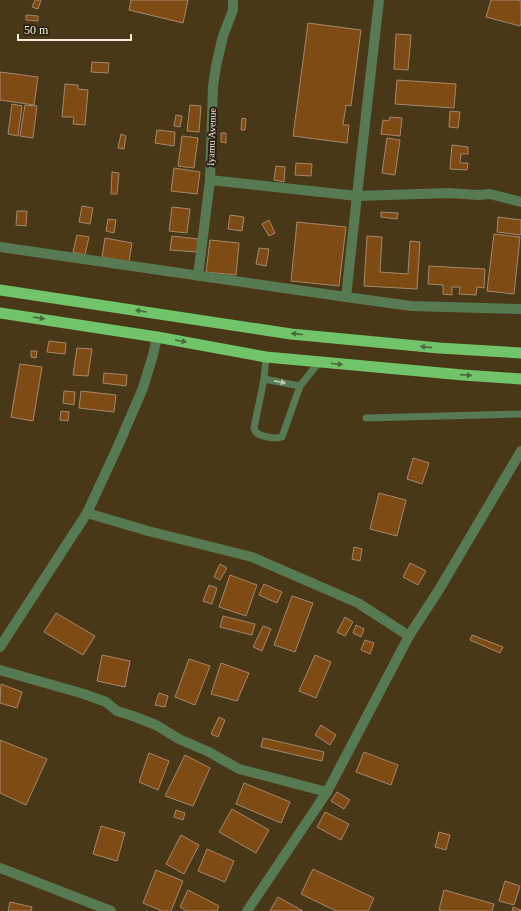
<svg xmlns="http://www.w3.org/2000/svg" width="521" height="911" font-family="Georgia,serif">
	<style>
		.building { fill: #7f4b15; stroke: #a6876d }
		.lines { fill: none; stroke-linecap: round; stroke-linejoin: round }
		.service { stroke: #577a53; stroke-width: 7 }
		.minor { stroke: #577a53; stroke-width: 10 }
		.trunk { stroke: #72c46a; stroke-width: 11 }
		.oneway { fill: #496a3a }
		.oneway2 { fill: #c0c5ab }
		.labels { text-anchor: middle; stroke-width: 4; stroke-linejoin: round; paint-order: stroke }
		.street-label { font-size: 10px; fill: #f8eddb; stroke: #282013 }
	</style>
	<rect width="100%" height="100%" fill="#483817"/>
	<g class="building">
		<polygon points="35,0 41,0 38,9 32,7"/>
		<polygon points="131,0 188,0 183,23 129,10"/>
		<polygon points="491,0 517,0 521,1 521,23 520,26 486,17"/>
		<polygon points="26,15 38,16 38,21 26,20"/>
		<polygon points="308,23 361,30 351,106 346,105 343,125 349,125 347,143 293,136"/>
		<polygon points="396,34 411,35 408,70 394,69"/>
		<polygon points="92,62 109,63 108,73 91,72"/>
		<polygon points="0,72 38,77 34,105 0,100"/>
		<polygon points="397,80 456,84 454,108 395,104"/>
		<polygon points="65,84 78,85 78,89 88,90 85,125 73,124 74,117 62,117"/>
		<polygon points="12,104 22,106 18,136 8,134"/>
		<polygon points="25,105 37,106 33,138 20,136"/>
		<polygon points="190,105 201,106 199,132 187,131"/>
		<polygon points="450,111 460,112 458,128 449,127"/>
		<polygon points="176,115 182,116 180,127 174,126"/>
		<polygon points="390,117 402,118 400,136 381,134 383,120 389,121"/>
		<polygon points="242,118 246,119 245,130 241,130"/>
		<polygon points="157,130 175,132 174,146 155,143"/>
		<polygon points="221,133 226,133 226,143 221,142"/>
		<polygon points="121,134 126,136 124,149 118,148"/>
		<polygon points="182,136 198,138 194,168 178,166"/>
		<polygon points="387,138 400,140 395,175 382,173"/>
		<polygon points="452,145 468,147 468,154 461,154 460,163 468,163 467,170 450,169"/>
		<polygon points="296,163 312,164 311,176 295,175"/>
		<polygon points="276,166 285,167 284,182 274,180"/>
		<polygon points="174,168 200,172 197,194 171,191"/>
		<polygon points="112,172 119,173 117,194 111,194"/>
		<polygon points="82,206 93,208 90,224 79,222"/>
		<polygon points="172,207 190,209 187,233 169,231"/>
		<polygon points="17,211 27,211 26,226 16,225"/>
		<polygon points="381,212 398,213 397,219 381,217"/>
		<polygon points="230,215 244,217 242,231 228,229"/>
		<polygon points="498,217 521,220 521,235 497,232"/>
		<polygon points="108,219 116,220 114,233 106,231"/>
		<polygon points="269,220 275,233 269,236 262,224"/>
		<polygon points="297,222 346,227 339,286 291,281"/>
		<polygon points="494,234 520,237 514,294 487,291"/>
		<polygon points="77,235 89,237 85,255 73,252"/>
		<polygon points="172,236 198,239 197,252 170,250"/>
		<polygon points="367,236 382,237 380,272 408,274 410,241 420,242 417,289 364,286"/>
		<polygon points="105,238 132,243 129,262 102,257"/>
		<polygon points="210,240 239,243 236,275 206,272"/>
		<polygon points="259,248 269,249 266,266 256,264"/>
		<polygon points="429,266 485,269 484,288 477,287 476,295 459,294 460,287 452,287 452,295 443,294 443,285 428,284"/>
		<polygon points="49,341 66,343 65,354 47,352"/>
		<polygon points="77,348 92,349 88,376 73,375"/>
		<polygon points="31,351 37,351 36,358 31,357"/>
		<polygon points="20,364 42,367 33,421 11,417"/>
		<polygon points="104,373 127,375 126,386 103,383"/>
		<polygon points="64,391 75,392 74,405 63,403"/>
		<polygon points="81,391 116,395 114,412 79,408"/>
		<polygon points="61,411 69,412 68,421 60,420"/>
		<polygon points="413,458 429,463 422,484 407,479"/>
		<polygon points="379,493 406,500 397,536 370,529"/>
		<polygon points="354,547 362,549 360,561 352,559"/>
		<polygon points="410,563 426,571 418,585 403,577"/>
		<polygon points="220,564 227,568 220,580 214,577"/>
		<polygon points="230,575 257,585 246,616 219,607"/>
		<polygon points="264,584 282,592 277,603 259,595"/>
		<polygon points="209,585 217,588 212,604 203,601"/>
		<polygon points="292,596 313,603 295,652 274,645"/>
		<polygon points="56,613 95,636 83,655 44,632"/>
		<polygon points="223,616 255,624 252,635 220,627"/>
		<polygon points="345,617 353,622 345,636 337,632"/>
		<polygon points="356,625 364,629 361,637 353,633"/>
		<polygon points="263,626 271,629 262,651 253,647"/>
		<polygon points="472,635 503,647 500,653 470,640"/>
		<polygon points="365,640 374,643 370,654 361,650"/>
		<polygon points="102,655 130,661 125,687 97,681"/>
		<polygon points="315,655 331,662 316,698 299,691"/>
		<polygon points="189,659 210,666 195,705 175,697"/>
		<polygon points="221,663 249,673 237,701 211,694"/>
		<polygon points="1,684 22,692 17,708 0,703"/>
		<polygon points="159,693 168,696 165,707 155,705"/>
		<polygon points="219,717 225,720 218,737 211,734"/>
		<polygon points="321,725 336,735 330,745 315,735"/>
		<polygon points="263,738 324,752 322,761 261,747"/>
		<polygon points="0,740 47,759 26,805 0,793"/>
		<polygon points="364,752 398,765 391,785 356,772"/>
		<polygon points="149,753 169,761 158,790 139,782"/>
		<polygon points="185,755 210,768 193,806 165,796"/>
		<polygon points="244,783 290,802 281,823 236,804"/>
		<polygon points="337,792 350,800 344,809 331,801"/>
		<polygon points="232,809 269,830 256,853 219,832"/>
		<polygon points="176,810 185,813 183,820 174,817"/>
		<polygon points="325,812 349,824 341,840 317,827"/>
		<polygon points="101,826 125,833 117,861 93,854"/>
		<polygon points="439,832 450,835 446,850 435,847"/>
		<polygon points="181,835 199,845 184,874 166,864"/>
		<polygon points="207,849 234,861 225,882 198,871"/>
		<polygon points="313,869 374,898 368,911 336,911 301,894"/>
		<polygon points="156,870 183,881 171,911 162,911 143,903"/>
		<polygon points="505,881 520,886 514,905 499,901"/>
		<polygon points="188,890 219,906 217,911 186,911 180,907"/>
		<polygon points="444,890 494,904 492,911 442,911 439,910"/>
		<polygon points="278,897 303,911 270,911"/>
		<polygon points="10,902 32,907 31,911 8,911"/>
		<polygon points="513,907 521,910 521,911 512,911"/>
	</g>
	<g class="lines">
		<g class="service">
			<polyline points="266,357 264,379 300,386 319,362"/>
			<path d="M264 379 254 428C255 430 255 432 257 433 262 437 276 439 282 437L300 386"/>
			<polyline points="366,418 521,414"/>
		</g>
		<g class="minor">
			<polyline points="379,0 361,159 346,297 411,306 521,309"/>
			<polyline points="210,180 357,196 449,193 478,195 490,194 521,202"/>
			<polyline points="0,247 346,297"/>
			<polyline points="198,276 210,180 213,87 216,66 223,36 233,10 233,0"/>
			<polyline points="87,513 148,531 252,557 358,603 409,636"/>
			<polyline points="0,647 87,513 118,446 143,388 153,355 157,337"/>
			<polyline points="0,670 84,694 106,702 117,711 130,715 156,725 179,739 209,752 239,769 327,792"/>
			<polyline points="0,868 111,911"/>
			<polyline points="247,911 327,792 409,636 440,588 521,451"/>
		</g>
		<g class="trunk">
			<polyline points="0,290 291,334 439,348 521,353"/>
			<polyline points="0,313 157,337 266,357 463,375 521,379"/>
		</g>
	</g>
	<defs><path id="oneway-solid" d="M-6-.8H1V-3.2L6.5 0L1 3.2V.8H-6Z"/></defs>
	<g class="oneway">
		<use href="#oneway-solid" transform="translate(141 311) rotate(-171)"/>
		<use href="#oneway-solid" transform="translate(39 318) rotate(9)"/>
		<use href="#oneway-solid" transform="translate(297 334) rotate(-174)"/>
		<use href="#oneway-solid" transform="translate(181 341) rotate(10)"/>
		<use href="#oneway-solid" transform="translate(426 347) rotate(-174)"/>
		<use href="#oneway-solid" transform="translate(337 364) rotate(5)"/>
		<use href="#oneway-solid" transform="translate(466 375) rotate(4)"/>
	</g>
	<use class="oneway2" href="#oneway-solid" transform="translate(280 382) rotate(11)"/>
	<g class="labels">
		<g class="street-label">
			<text transform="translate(211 137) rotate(-88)" y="4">Iyamu Avenue</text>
		</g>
	</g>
	<path d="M18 34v6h113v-6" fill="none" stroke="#f8eddb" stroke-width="2"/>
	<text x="24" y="34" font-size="12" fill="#f8eddb" stroke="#282013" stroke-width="3" paint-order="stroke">50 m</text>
</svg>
